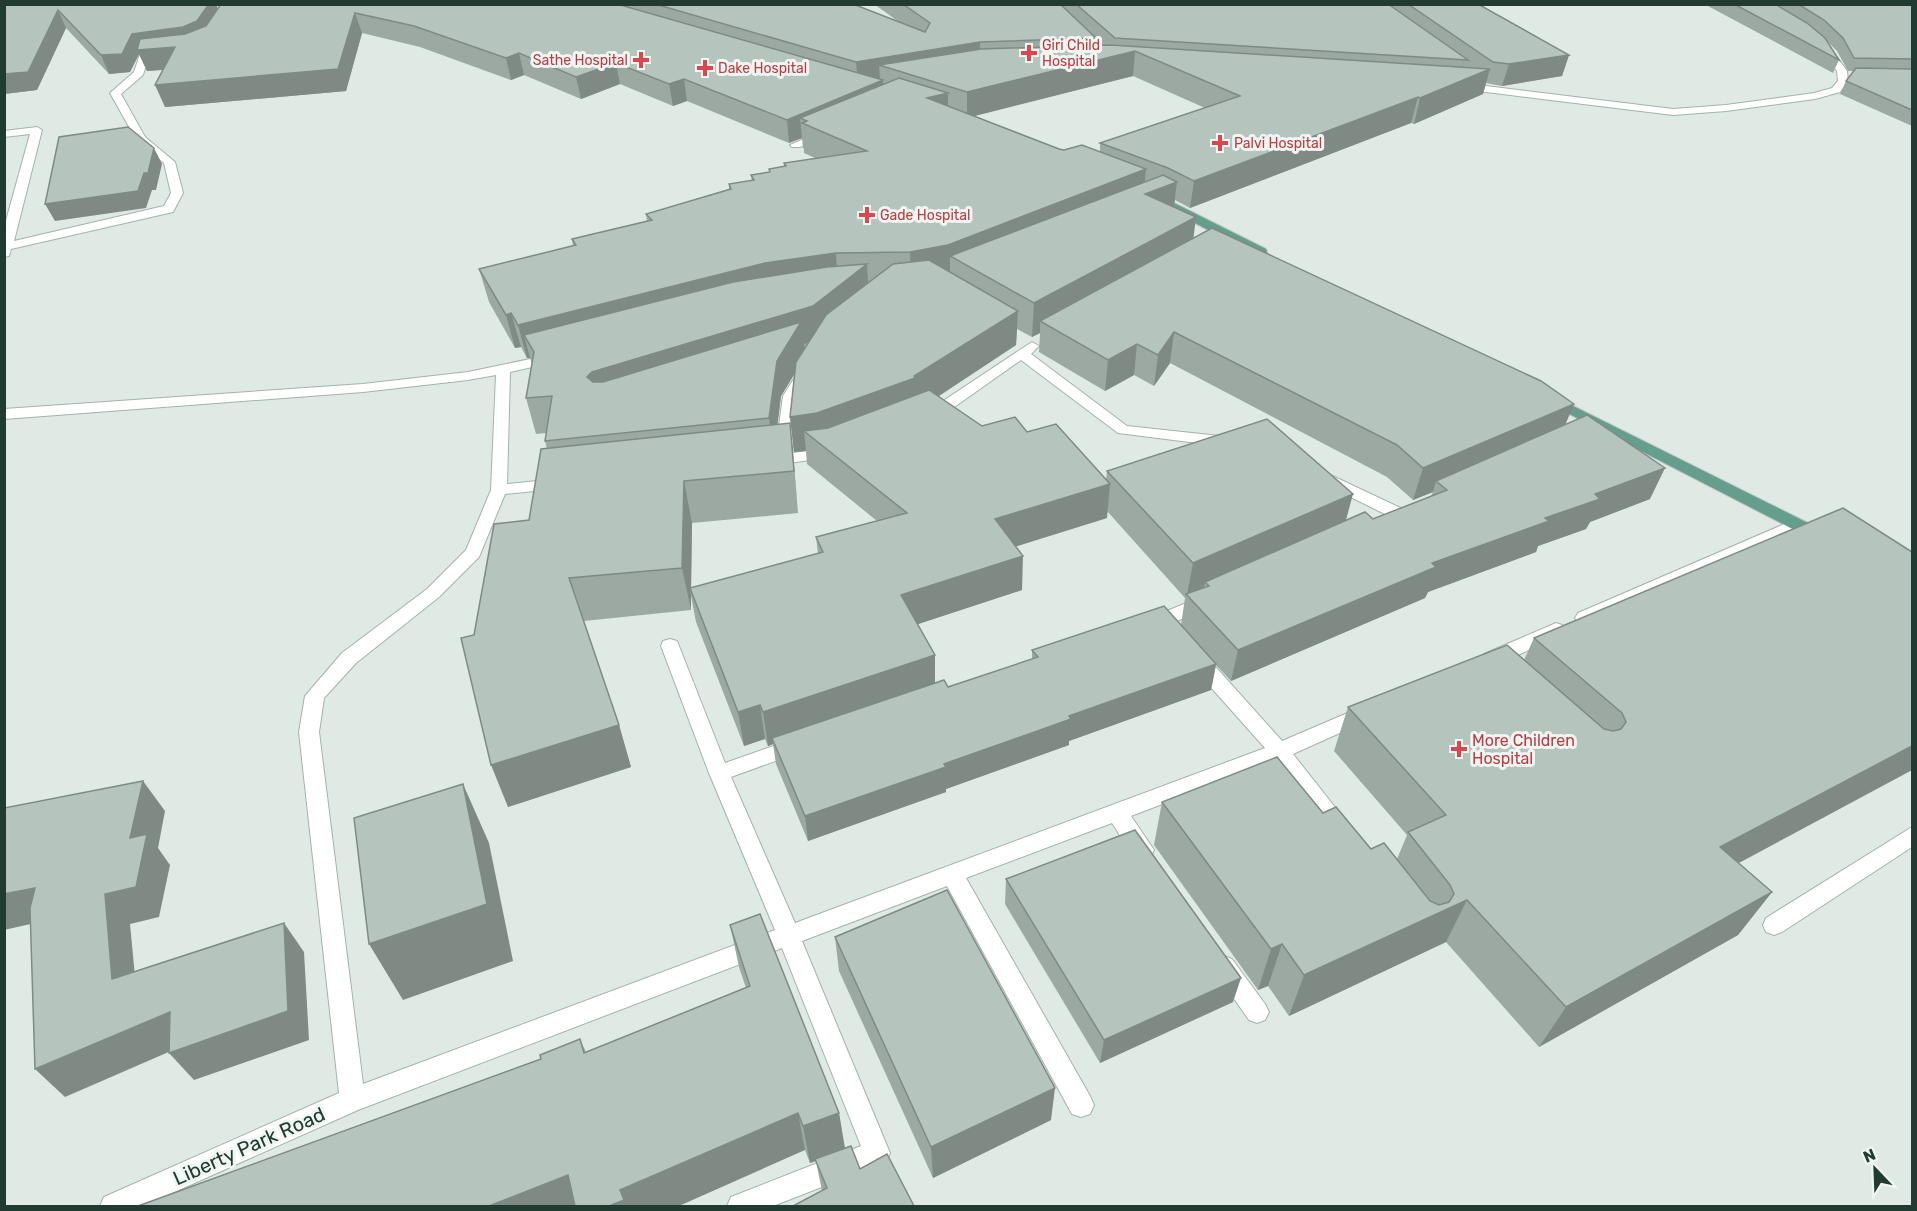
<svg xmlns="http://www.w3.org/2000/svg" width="1917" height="1211" font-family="Rubik,sans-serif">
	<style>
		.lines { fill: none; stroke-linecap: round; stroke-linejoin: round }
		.minor-casing { stroke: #a3b2ac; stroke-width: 2 }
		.major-casing { stroke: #bcc4c2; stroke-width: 2 }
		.minor { fill: #fff; fill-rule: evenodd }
		.major { fill: #669e8d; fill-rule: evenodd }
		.wall { fill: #9ca9a3; fill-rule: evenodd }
		.shaded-wall { fill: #7f8a85 }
		.building { fill: #b5c5be; stroke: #7f8a85; stroke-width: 1.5 }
		.health-dot { fill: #e0444e; stroke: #f0f7f3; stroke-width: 2 }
		.labels { text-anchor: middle; stroke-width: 6; stroke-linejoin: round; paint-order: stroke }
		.far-health-label { font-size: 14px; fill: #be3a42; stroke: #f0f7f3; text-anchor: start }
		.health-label { font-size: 16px; fill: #be3a42; stroke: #f0f7f3; text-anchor: start }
		.near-street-label { font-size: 20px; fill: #213a32; stroke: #f0f7f3 }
	</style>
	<rect width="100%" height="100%" fill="#e0eae5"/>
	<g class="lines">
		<defs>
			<g id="minor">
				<polygon points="1820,42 1826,42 1847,71 1848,81 1840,92 1815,99 1726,111 1673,115 1462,89 1457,86 1462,83 1673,109 1726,105 1814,93 1832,88 1838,81 1837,71 1818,44"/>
				<polygon points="161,51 166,54 164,56 148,58 143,75 121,94 145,137 175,162 183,193 173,212 11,249 9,256 4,257 4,228 30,134 4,137 4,131 37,127 42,130 14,241 164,206 171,193 164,163 137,141 110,93 134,72 140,54"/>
				<polygon points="824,130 828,131 828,135 800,147 792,147 790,145"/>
				<polygon points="1032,342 1039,346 1031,354 1127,426 1229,437 1237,442 1229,447 1118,433 1021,360 943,415 930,421 925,419 922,416 925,413"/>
				<path d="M554 354 561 358 559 361 510 372 507 484 557 479 563 480 565 484 563 488 505 494 479 557 439 597 356 663 324 698 319 732 363 1084 775 930 709 773 661 646 663 641 670 639 677 641 679 646 725 763 796 738 803 741 806 746 803 751 731 777 795 923 1265 748 1190 664 1188 659 1190 654 1197 652 1204 654 1282 741 1357 709 1364 707 1371 709 1374 714 1371 719 1293 754 1349 825 1352 831 1349 837 1341 840 1333 837 1275 761 1131 816 1154 850 1151 856C1132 863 1122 837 1112 823L966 878 1090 1096 1094 1105 1090 1114 1081 1117 1072 1114 947 886 802 941 890 1153 886 1162 773 1206H727L731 1197 861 1146 782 948 358 1110 143 1206H100L104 1197 339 1093 299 732 305 696 342 653 427 589 466 550 491 490 496 375 468 380 363 392 4 419V409L363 384 468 372Z"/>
				<polygon points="805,368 812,372 797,396 792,448 784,453 778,451 776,448 783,396 800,369"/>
				<polygon points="831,448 837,450 839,453 837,456 769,466 761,461 769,456"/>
				<polygon points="1322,471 1407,511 1409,515 1407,519 1395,519 1316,480 1314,476 1316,472"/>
				<polygon points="1796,519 1802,520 1804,524 1802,528 1590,623 1584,624 1578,623 1575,618 1578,613"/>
				<path d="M1206 595 1212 597 1215 601 1212 605 1175 622 1180 629 1177 634C1166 637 1160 630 1154 620L1157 615Z"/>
				<polygon points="1556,623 1562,625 1565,630 1562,635 1498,664 1491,666 1484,664 1482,659 1484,654"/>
				<polygon points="1912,827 1912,847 1782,932 1774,935 1766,932 1763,925 1766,918"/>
				<polygon points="1224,956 1232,959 1265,1004 1269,1012 1265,1020 1257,1023 1249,1020 1216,973 1212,966 1216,959"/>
			</g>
			<g id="major">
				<polygon points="1174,203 1266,249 1267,252 1266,255 1256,255 1170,210 1168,207"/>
				<polygon points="1551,395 1826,532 1828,536 1826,540 1814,540 1546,402 1544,399"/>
			</g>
		</defs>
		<use href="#minor" class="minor-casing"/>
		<use href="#major" class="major-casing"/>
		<use href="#minor" class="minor"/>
		<use href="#major" class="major"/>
	</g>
	<g class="wall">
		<path d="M4 4H216L218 9 221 4H853L899 22 874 4H1478L1569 55 1562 76 1502 86 1486 83 1483 94 1414 124 1411 123 1190 208 1175 200 1174 207 1193 238 1566 424 1650 499 1590 522 1586 529 1538 546 1536 552 1428 592 1425 598 1231 681 1216 665 1211 690 1069 741V745L946 789V792L808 841 776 764 773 744 768 746 765 739 744 746 696 622 691 596V610L584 621 619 725 631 767 508 807 474 635 529 520 547 449 545 441 546 433 536 434 526 398 532 364 530 358H527L521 347 515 348 489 302 479 269 573 246 572 239 647 221 646 214 729 189V184L752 181 751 175 769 172V169L784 166V163L815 158 804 153V149L803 148 802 138 789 143 687 101 673 106 620 84 581 99 524 75 511 80 420 47 362 33 346 91 165 107 163 70 147 71 139 54 130 72 109 74 66 28 37 90 4 94ZM1133 76 1205 108 1100 143V151L1064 150 1059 149 973 116ZM1017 329 1032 337 1040 333 1039 352 1105 391 1134 375 1154 386 1170 363 1387 477 1413 500 1433 492 1431 496 1373 519 1345 521 1107 471 1106 480 1027 432 982 426 939 396 1016 345ZM794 374 790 417 794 452 806 451 807 464 877 521 816 537 818 554 691 588 692 523 798 513 790 423 777 425 781 396ZM1107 511 1185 598 1181 625 1032 650V659L948 687 935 683V655L918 624 1022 590 1016 546 1107 518Z"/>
		<polygon points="1912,4 1912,126 1840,94 1846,81 1854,71 1848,71 1837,51 1826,40 1839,60 1833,73 1706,5"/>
		<polygon points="1912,552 1912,770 1739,863 1772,892 1738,935 1539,1047 1446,942 1289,1016 1268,986 1258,990 1154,845 1162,802 1323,813 1371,849 1397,859 1407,835 1334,751 1348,707 1524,660 1534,638"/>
		<polygon points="1006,879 1233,1002 1100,1063 1005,904"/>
		<polygon points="730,925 839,1113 845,1148 860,1169 822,1191 816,1161 810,1163 805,1150 541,1059 580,1039 586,1052 746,988 739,967"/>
		<polygon points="835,937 1051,1120 933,1178 839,971"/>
	</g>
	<g class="shaded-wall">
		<polygon points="209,4 216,4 220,15 184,68 147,71 139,54 130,72 109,74 101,55 132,34"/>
		<polygon points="58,10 66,28 37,90 4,94 4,74"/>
		<polygon points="355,13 362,33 346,91 165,107 155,85"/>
		<polygon points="980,42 980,63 879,65 880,80 858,83 856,62"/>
		<polygon points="1135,51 1133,76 967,118 967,92"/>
		<polygon points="519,53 524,75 511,80 506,58"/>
		<polygon points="1569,55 1562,76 1502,86 1509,64"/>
		<polygon points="616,63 620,84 581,99 576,77"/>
		<polygon points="1490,69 1483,94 1414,124 1420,98"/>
		<polygon points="684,79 687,101 673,106 669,84"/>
		<polygon points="883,80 884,102 807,121 800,118 802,138 789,143 787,120"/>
		<polygon points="948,93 948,123 927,98"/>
		<polygon points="1418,97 1411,123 1190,208 1194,181"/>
		<polygon points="154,148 162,164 156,190 152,190 146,208 55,221 45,204 144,173"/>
		<polygon points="1146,169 1143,200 950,256 950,277 911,285 910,252"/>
		<polygon points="1177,182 1173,214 1145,194"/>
		<polygon points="1196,217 1192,250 1040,321 1040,333 1032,337 1034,303"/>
		<polygon points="836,253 838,286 534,352 524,335 530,358 527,358 518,325 765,263"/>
		<polygon points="867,264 869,298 816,340 804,344 805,357 781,396 774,454 769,418 600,407 587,377 592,372"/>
		<polygon points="1018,311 1016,345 916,411 824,447 804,431 806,451 794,452 790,417 914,376"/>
		<polygon points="511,313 521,347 515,348 506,315"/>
		<polygon points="1174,332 1170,363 1154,386 1158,355"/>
		<polygon points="1137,344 1134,375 1105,391 1108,360"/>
		<polygon points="1574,404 1561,435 1436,481 1433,492 1413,500 1423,468"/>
		<polygon points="790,423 794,465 798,513 794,471"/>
		<polygon points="1665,468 1650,499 1590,522 1586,529 1538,546 1536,552 1428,592 1425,598 1231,681 1238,650 1432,563 1545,518 1595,494"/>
		<polygon points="684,481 692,523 691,592 690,588 691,596 691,610 682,568"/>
		<polygon points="1110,484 1107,518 995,553 995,519"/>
		<polygon points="1353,494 1343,531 1205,582 1203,592 1187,595 1193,563"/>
		<polygon points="1023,556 1022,590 903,629 901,595"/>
		<polygon points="935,655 935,689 772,738 773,744 768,746 763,712"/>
		<polygon points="1216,664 1211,690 1069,741 1069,745 946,789 946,792 808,841 805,816 1069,716"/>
		<polygon points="760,705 765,739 744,746 738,712"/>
		<polygon points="619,725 631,767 508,807 491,765"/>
		<polygon points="1912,746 1912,770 1690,889 1720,847"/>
		<polygon points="143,781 165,811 158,848 170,865 159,917 130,924 138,1008 112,979 105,894 130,838"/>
		<polygon points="463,784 489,843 513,961 403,1000 369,944"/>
		<polygon points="35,888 62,917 4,930 4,894"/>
		<polygon points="1772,892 1738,935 1539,1047 1566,1007"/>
		<polygon points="1467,900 1446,942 1289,1016 1304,975"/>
		<polygon points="284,923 304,952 309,1040 194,1080 169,1053"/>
		<polygon points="1282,944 1268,986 1258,990 1271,949"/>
		<polygon points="1241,978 1233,1002 1100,1063 1104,1040"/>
		<polygon points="170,1012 194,1041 65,1097 35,1069"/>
		<polygon points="1055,1088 1051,1120 933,1178 931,1147"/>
		<polygon points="798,1113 805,1150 679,1206 609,1206 620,1190"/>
		<polygon points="839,1113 845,1150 810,1163 803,1126"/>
		<polygon points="568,1175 584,1206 489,1206"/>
	</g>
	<g class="building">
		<polygon points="4,4 209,4 197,21 183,27 132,34 122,54 101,55 58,10 28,72 4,74"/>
		<polygon points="221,4 617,4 883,80 787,120 684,79 669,84 616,63 576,77 519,53 506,58 414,26 355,13 338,69 155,85 175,47 137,50 140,39 185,34 206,26"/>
		<polygon points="655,4 853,4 925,32 930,23 903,4 1060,4 1096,38 980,42 856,62"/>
		<polygon points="1076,4 1388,4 1468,60 1115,38"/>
		<polygon points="1408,4 1478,4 1569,55 1509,64 1493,62"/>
		<polygon points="1734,4 1775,4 1807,23 1825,38 1839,60"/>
		<polygon points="1798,4 1912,4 1912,59 1854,58 1843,38 1824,20"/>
		<polygon points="1111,45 1490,69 1420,98 1418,97 1194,181 1168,168 1100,143 1240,96 1135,51 967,92 879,65 981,49"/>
		<polygon points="1856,68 1912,69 1912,110 1846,81"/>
		<polygon points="899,78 948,93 927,98 1059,149 1064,150 1082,145 1146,169 948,245 910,252 836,253 765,263 518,325 511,313 506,315 479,269 576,245 572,239 652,220 646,214 731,189 729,184 754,180 751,175 770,172 769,169 786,166 784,163 867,151 802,123 807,121 800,118"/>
		<polygon points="128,127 154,148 148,173 144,173 138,191 45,204 59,137"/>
		<polygon points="1163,175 1177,182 1145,194 1196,217 1034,303 950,256"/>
		<polygon points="1212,228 1541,381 1574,404 1423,468 1397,445 1174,332 1158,355 1137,344 1108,360 1040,321"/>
		<polygon points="929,260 1018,311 914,376 915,378 817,413 790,417 796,362 826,315 893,264"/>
		<polygon points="867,264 813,306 592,372 587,377 593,382 603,382 801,322 777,361 769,418 545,441 552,396 526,398 534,352 524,335 733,282 827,267"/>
		<polygon points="929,390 982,426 1015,417 1027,432 1056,424 1110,484 995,519 1023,556 901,595 935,655 763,712 760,705 738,712 690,588 823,552 816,537 907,513 804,431 828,428"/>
		<polygon points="1587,415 1665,468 1595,494 1600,499 1545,518 1549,521 1432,563 1436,567 1238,650 1186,594 1209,586 1205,582 1365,512 1373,519 1447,490 1436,481"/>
		<polygon points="1267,419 1353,494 1193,563 1107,471"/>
		<polygon points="790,423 794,471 684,481 682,568 569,578 619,725 491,765 461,638 474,635 494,524 529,520 541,449"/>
		<polygon points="1843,508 1912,552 1912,746 1720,847 1772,892 1566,1007 1467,900 1304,975 1282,944 1271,949 1162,802 1277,757 1323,813 1336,807 1371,849 1384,843 1430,901 1439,905 1449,902 1454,894 1450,885 1408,832 1446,815 1348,707 1507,645 1604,729 1613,731 1621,729 1626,722 1622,713 1534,638"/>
		<polygon points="1164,606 1216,664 1069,716 1071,719 944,764 946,767 805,816 772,738 944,680 948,687 1038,657 1032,650"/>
		<polygon points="143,781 130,838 147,834 136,887 105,894 112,979 284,923 288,1011 169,1053 170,1012 35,1069 30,908 35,888 4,894 4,808"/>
		<polygon points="463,784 487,904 369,944 354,818"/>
		<polygon points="1135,830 1241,978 1104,1040 1006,879"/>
		<polygon points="947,890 1055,1088 931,1147 835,937"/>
		<polygon points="760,914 839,1113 803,1126 798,1113 620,1190 624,1200 609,1206 575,1206 568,1175 489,1206 138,1206 541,1059 540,1055 580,1039 584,1053 750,986 730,925"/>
		<polygon points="851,1146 860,1169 887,1154 914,1206 793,1206 827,1188 815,1159"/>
	</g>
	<g class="health-dot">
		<path d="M1026 44h6v6h6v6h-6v6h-6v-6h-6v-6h6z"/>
		<path d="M638 51h6v6h6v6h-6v6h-6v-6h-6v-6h6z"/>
		<path d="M702 59h6v6h6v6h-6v6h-6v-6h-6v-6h6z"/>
		<path d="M1217 134h6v6h6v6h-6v6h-6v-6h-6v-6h6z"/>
		<path d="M864 206h6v6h6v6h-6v6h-6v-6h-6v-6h6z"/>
		<path d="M1456 740h6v6h6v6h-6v6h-6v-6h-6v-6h6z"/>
	</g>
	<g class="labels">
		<g class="far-health-label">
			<text x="1042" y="50">Giri Child<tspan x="1042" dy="16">Hospital</tspan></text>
			<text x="628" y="65" text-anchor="end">Sathe Hospital</text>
			<text x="718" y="73">Dake Hospital</text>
			<text x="1234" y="148">Palvi Hospital</text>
			<text x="880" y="220">Gade Hospital</text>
		</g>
		<g class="health-label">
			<text x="1472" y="746">More Children<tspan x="1472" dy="18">Hospital</tspan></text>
		</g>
		<g class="near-street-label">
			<text transform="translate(249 1146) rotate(-24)" y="7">Liberty Park Road</text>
		</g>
	</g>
	<rect width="1917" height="1211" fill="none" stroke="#213a32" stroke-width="12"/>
	<g transform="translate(1875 1169) rotate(337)" stroke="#f0f7f3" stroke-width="4.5" paint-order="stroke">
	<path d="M0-4.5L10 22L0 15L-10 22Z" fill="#213a32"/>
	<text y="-9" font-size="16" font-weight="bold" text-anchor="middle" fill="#213a32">N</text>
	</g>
</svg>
